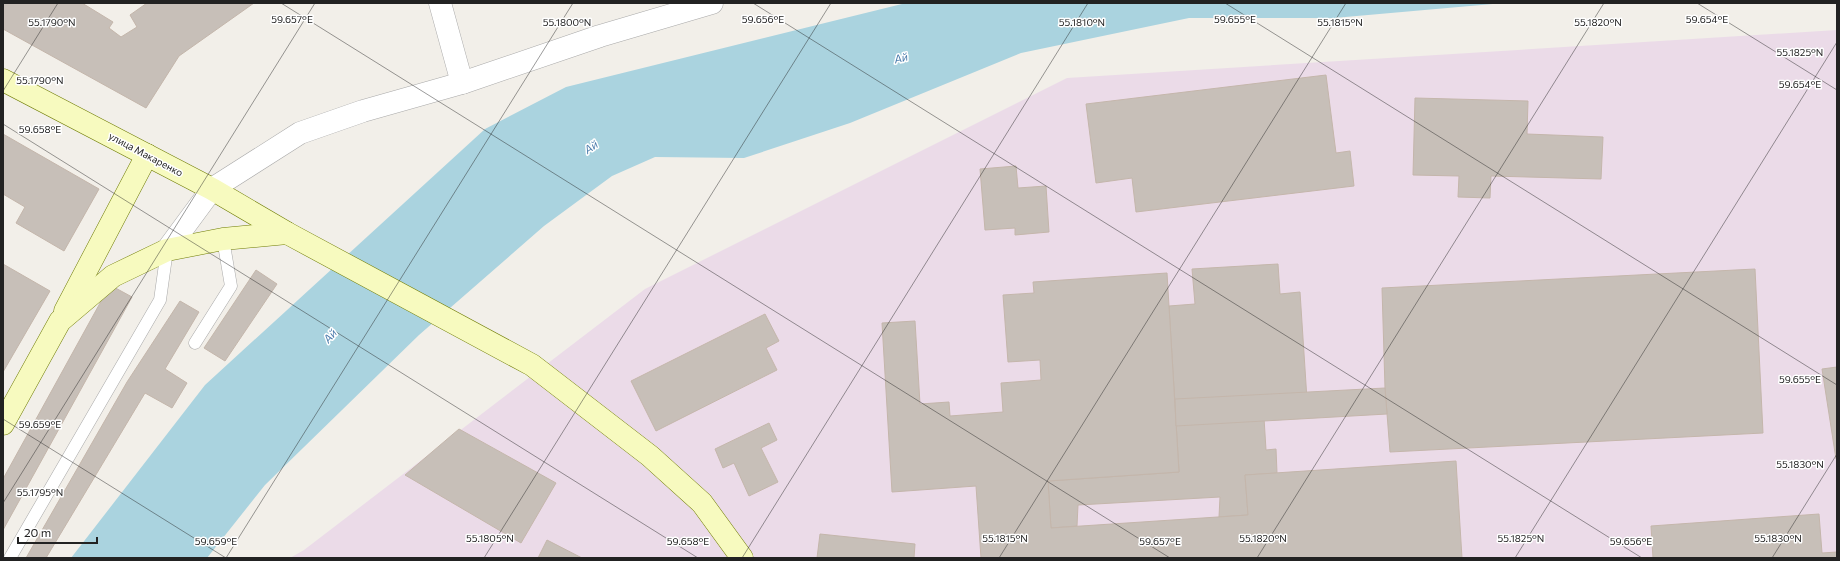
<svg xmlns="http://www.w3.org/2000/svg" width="1840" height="561" font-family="Commissioner,sans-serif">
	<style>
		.industrial { fill: #ebdbe8 }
		.water { fill: #aad3df }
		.building { fill: #c7bfb8; stroke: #c4b6ab }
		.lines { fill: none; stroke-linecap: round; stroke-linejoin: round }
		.lane-casing { stroke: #a9a9a9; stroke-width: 13 }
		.street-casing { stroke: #a9a9a9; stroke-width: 23 }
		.secondary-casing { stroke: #707d05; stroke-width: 23 }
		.lane { stroke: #fff; stroke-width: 12 }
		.street { stroke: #fff; stroke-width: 22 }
		.secondary { stroke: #f7fabf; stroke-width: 22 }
		.ticks { fill: none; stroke: #222; stroke-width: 1; stroke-opacity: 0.45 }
		.labels { text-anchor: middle; stroke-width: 3; stroke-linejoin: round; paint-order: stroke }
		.street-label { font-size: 10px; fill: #222; stroke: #fff }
		.water-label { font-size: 11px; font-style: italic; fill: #4a7aab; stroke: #fff }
		.ticks-label { font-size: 10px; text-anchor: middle; fill: #222; stroke: #fff; stroke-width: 3; stroke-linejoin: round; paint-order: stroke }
	</style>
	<rect width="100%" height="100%" fill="#f2efe9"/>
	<polygon class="industrial" points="1837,30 1837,558 290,558 304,550 645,289 1067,78"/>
	<polygon class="water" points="906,3 1504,3 1334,18 1189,18 1021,53 850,123 744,158 655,157 612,176 544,226 419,335 265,485 207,558 71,558 205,385 485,129 566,87"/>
	<g class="building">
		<polygon points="3,3 82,3 113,22 109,28 121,37 137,27 130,15 147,3 254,3 179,56 146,108 3,29"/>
		<polygon points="1326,75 1336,153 1350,151 1354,186 1136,212 1132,178 1096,183 1086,104"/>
		<polygon points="1415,98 1528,101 1527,134 1603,137 1601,179 1491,176 1490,198 1458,197 1459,176 1413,175"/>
		<polygon points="3,134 99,189 64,251 16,223 25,207 3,194"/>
		<polygon points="1016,166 1018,188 1046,186 1049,232 1015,235 1015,228 985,230 980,169"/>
		<polygon points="3,264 50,291 3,372"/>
		<polygon points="1278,264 1280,294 1300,292 1308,415 1264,418 1266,450 1276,449 1277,473 1245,475 1248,515 1219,517 1220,497 1078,505 1077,526 1051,528 1048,481 1179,472 1169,306 1195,304 1192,269"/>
		<polygon points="1755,269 1763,433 1390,452 1385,388 1382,288"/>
		<polygon points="256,270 277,284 225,361 204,348"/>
		<polygon points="1167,273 1179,472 1048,481 1051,528 1248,515 1245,475 1456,461 1462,558 981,558 976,486 892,492 882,323 915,321 920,404 949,402 950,416 1003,412 1001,383 1041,380 1040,360 1008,362 1003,295 1034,293 1033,282"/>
		<polygon points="110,285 132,297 3,530 3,479"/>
		<polygon points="180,301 199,312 165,369 187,383 172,408 145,393 46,558 26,558 127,382"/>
		<polygon points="765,314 779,341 766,348 777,370 656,431 631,381"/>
		<polygon points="1837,367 1837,459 1836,459 1822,369"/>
		<polygon points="1385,388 1387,414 1176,426 1175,399"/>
		<polygon points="769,423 777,440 761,448 778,482 749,496 734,463 723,468 715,449"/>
		<polygon points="459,429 556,483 521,543 405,475"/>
		<polygon points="1819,514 1822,553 1837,552 1837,558 1653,558 1651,526"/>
		<polygon points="820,534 915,544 914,558 817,558"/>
		<polygon points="547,540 582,558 538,558"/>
	</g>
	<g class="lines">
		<defs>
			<g id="lane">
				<polyline points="195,343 231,286 223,239"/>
				<polyline points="10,558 160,300 167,250"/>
			</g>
			<g id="street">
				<polyline points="440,3 462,83"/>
				<polyline points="167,250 212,189 300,133 363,111 462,83 600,36 712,3"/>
			</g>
			<g id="secondary">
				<polyline points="3,80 212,189 287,233 532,365 650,456 702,503 742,558"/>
				<polyline points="65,311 147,155"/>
				<polyline points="3,424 60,321 113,276 167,250 223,239 287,233"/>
			</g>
		</defs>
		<use href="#lane" class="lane-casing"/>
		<use href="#street" class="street-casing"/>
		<use href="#secondary" class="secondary-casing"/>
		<use href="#lane" class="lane"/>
		<use href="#street" class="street"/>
		<use href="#secondary" class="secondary"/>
	</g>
	<path class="ticks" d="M281 3 1170 558M753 3 1642 558M1225 3 1837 385M1697 3 1837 90M3 91 58 3M3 124 698 558M3 419 226 558M3 503 315 3M226 558 573 3M484 558 831 3M742 558 1088 3M999 558 1346 3M1257 558 1604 3M1515 558 1837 42M1772 558 1837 454"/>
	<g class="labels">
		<g class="street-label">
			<text transform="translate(146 154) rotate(28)" y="4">улица Макаренко</text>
		</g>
		<g class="water-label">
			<text transform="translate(901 58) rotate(-14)" y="4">Ай</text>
			<text transform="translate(591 147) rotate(-34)" y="4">Ай</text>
			<text transform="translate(330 336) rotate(-49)" y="4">Ай</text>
		</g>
	</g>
	<g class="ticks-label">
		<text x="292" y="23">59.657°E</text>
		<text x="763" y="23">59.656°E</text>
		<text x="1235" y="23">59.655°E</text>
		<text x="1707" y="23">59.654°E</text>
		<text x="52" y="26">55.1790°N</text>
		<text x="567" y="26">55.1800°N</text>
		<text x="1082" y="26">55.1810°N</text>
		<text x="1340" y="26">55.1815°N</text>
		<text x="1598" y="26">55.1820°N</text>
		<text x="1800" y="56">55.1825°N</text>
		<text x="40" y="84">55.1790°N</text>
		<text x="1800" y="88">59.654°E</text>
		<text x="40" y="133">59.658°E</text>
		<text x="1800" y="383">59.655°E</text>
		<text x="40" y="428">59.659°E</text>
		<text x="1800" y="468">55.1830°N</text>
		<text x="40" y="496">55.1795°N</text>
		<text x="490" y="542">55.1805°N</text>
		<text x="1005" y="542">55.1815°N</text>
		<text x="1263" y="542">55.1820°N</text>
		<text x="1521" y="542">55.1825°N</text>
		<text x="1778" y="542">55.1830°N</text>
		<text x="216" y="545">59.659°E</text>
		<text x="688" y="545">59.658°E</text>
		<text x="1160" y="545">59.657°E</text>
		<text x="1631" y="545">59.656°E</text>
	</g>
	<rect width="1840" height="561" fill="none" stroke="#222222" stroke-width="8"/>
	<path d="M18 537v6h79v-6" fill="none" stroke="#222222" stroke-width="2"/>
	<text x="24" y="537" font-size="12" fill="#222222" stroke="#ffffff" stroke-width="3" paint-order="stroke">20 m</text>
</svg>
